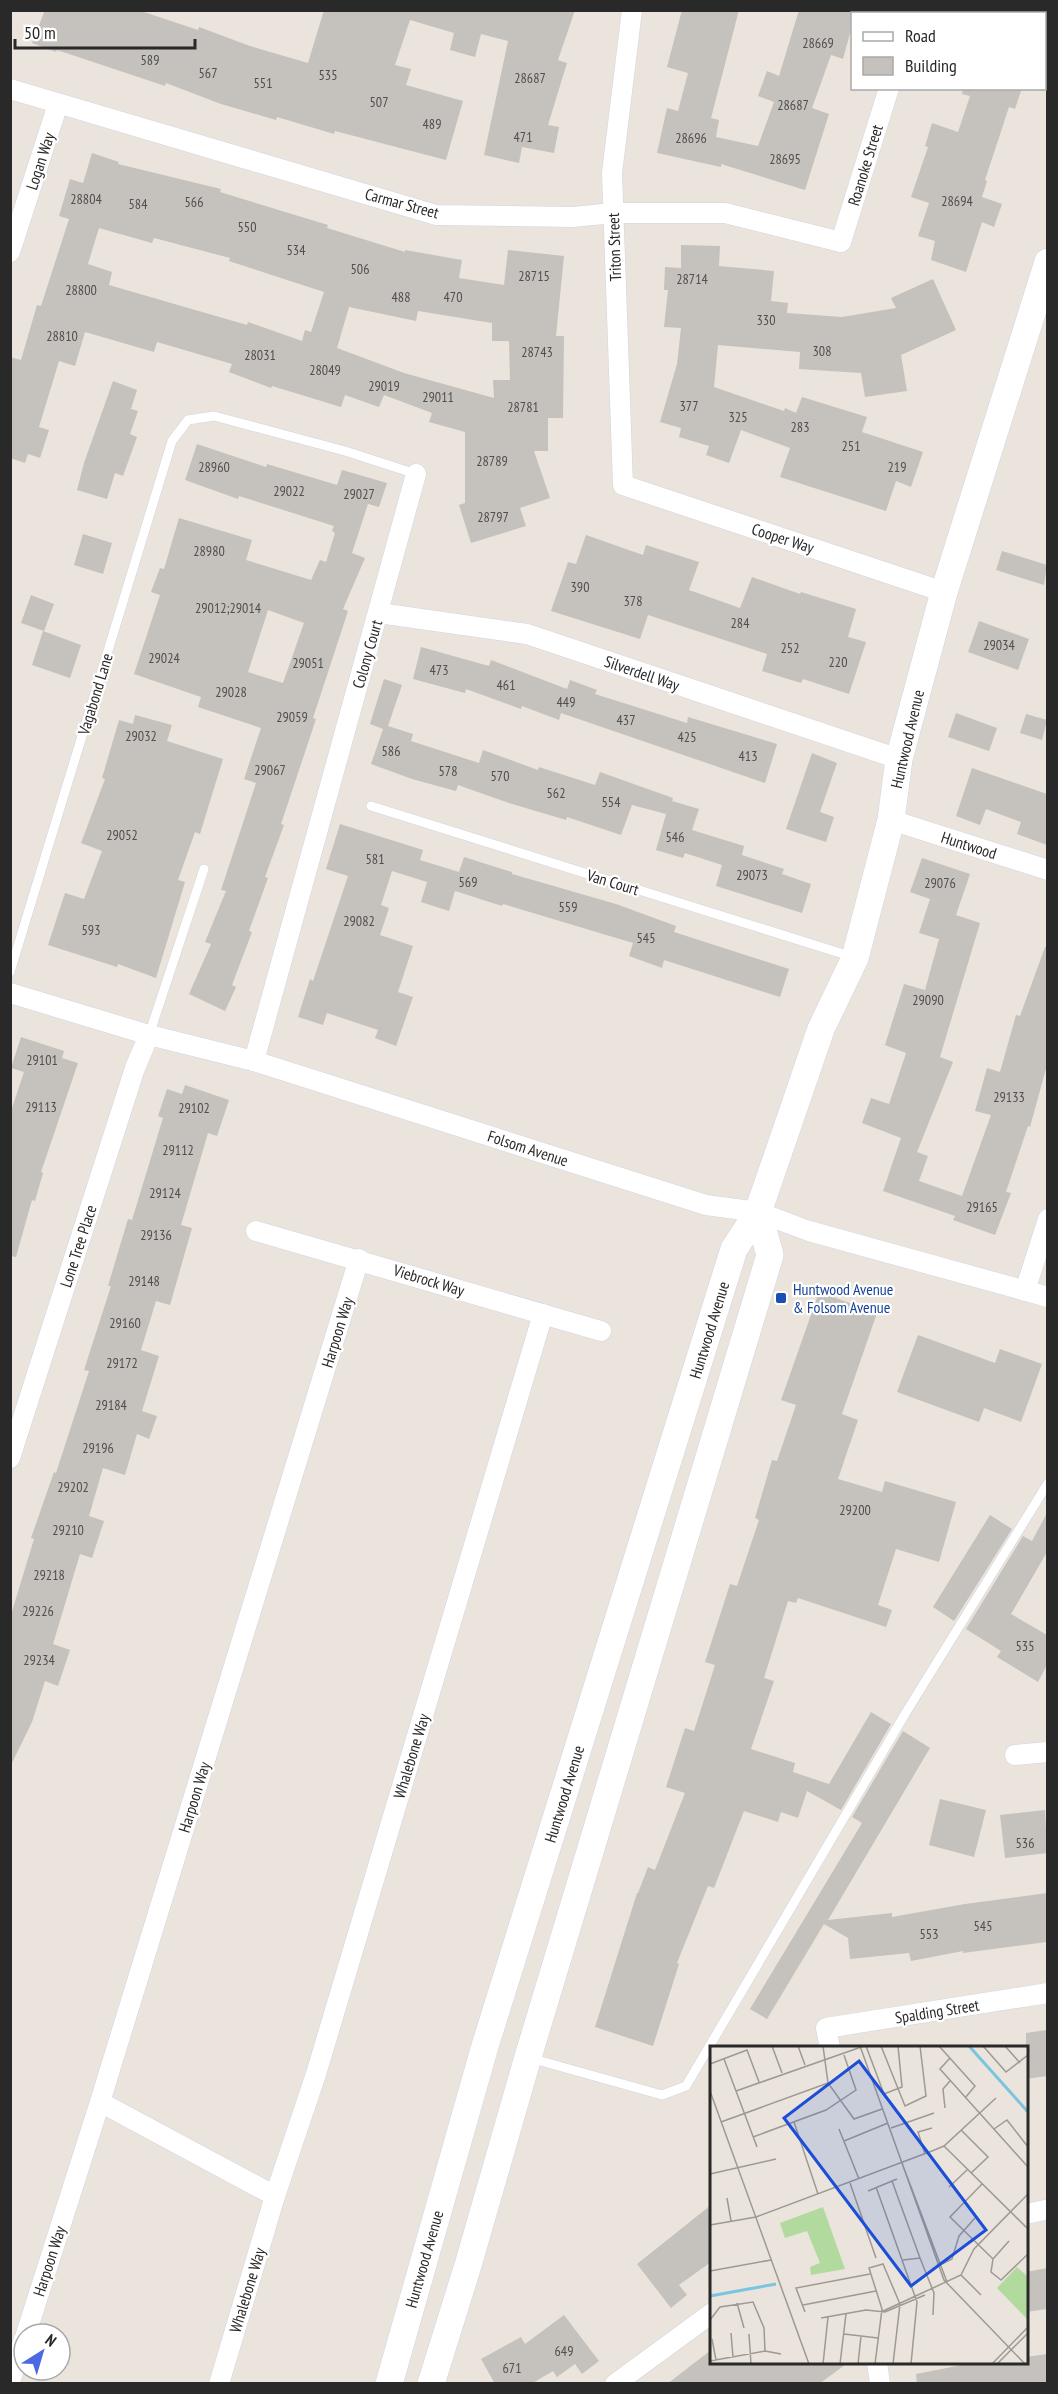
<svg xmlns="http://www.w3.org/2000/svg" width="1058" height="2394" font-family="'PT Sans Narrow',sans-serif">
	<style>
		.building { fill: #c5c1bc; fill-rule: evenodd }
		.lines { fill: none; stroke-linecap: round; stroke-linejoin: round }
		.lane-casing { stroke: #d2d4e0; stroke-width: 10 }
		.street-casing { stroke: #d2d4e0; stroke-width: 21 }
		.secondary-casing { stroke: #d2d4e0; stroke-width: 28 }
		.lane { stroke: #fff; stroke-width: 9 }
		.street { stroke: #fff; stroke-width: 20 }
		.secondary { stroke: #fff; stroke-width: 27 }
		.transit-dot { fill: #1a4fb4; stroke: #fff; stroke-width: 2 }
		.labels { text-anchor: middle; stroke-width: 4.5; stroke-linejoin: round; paint-order: stroke }
		.number-label { font-size: 14px; fill: #504f4e }
		.street-label { font-size: 16px; fill: #292929; stroke: #fff }
		.transit-label { font-size: 16px; fill: #164399; stroke: #fff; text-anchor: start }
		.inset-river { fill: none; stroke: #7ac4e1; stroke-width: 3 }
		.inset-road { fill: none; stroke: #9d9994; stroke-width: 1.5 }
		.view { fill: #1d4ed8; fill-opacity: 0.15; stroke: #1d4ed8; stroke-width: 3 }
		.inset-edge { fill: none; stroke: #292929; stroke-width: 3 }
	</style>
	<rect width="100%" height="100%" fill="#eae4dc"/>
	<g class="building">
		<polygon points="45,10 138,10 198,30 199,27 250,46 308,63 324,10 575,10 558,60 567,63 548,125 559,127 554,153 522,147 519,163 484,155 508,41 481,34 475,57 450,50 454,33 410,20 395,65 411,69 406,85 463,101 446,160 335,131 334,134 277,117 276,120 221,104 166,83 165,86 57,50 56,52 32,43"/>
		<polygon points="682,10 739,10 711,118 719,120 716,137 758,146 774,102 758,96 767,71 779,76 799,10 857,10 856,14 852,14 852,26 843,59 831,55 812,108 829,114 805,190 721,164 721,167 657,153 667,108 678,111 688,73 667,67"/>
		<polygon points="963,88 1022,88 1015,109 1009,107 985,180 987,181 982,197 1002,204 994,227 982,222 966,272 931,260 935,241 918,236 929,203 911,197 928,147 925,146 932,123 958,132 970,96 962,94"/>
		<path d="M92 153 119 162 118 164 221 189 220 192 328 225 327 228 405 252V250L462 260 459 278 504 285 508 250 564 256 556 336H564L563 418H548V451H534L550 498 520 508 526 526 471 543 459 505 465 503V432L429 422 432 413 384 395 379 407 345 395 341 407 272 386 271 388 229 372 232 364 157 342 154 352 85 332 75 366 59 361 39 427 49 430 40 458 28 454 25 463 10 458V357L21 360 37 305 41 306 69 219 59 216 70 179 83 183ZM99 228 152 243 154 238 230 258 229 261 324 292 311 332 305 330 302 341 248 322 247 325 109 285 112 272 88 264ZM349 307 416 321 418 311 492 323V341H509L510 380H493L494 398 404 373 337 348Z"/>
		<polygon points="681,245 720,246 719,266 774,271 771,301 788,303 787,313 842,317 896,308 891,298 933,279 956,330 901,355 907,391 865,397 861,373 799,369 800,352 718,345 714,387 784,411 785,408 796,413 802,397 867,417 862,432 923,452 911,487 896,481 886,511 780,477 790,448 741,430 729,463 706,455 709,446 679,437 681,428 660,422 677,364 681,328 664,327 668,290 664,290 665,267 681,268"/>
		<polygon points="113,381 137,390 131,409 138,411 130,434 137,437 123,476 115,473 107,499 77,490 84,463"/>
		<path d="M197 444 266 467 267 464 337 485 342 470 387 483 379 507 368 504 352 553 365 558 343 609 348 611 313 718 316 719 281 824 284 825 265 877 268 878 249 931 252 932 232 985 236 987 225 1011 189 994 211 944 205 942 226 891 221 890 256 783 244 779 261 728 198 707 201 697 134 674 160 595 151 592 160 568 164 569 179 518 252 540 246 560 311 580 320 560 326 562 335 533 332 531 334 526 239 496 238 499 185 480ZM268 610 304 623 283 683 248 672Z"/>
		<polygon points="83,534 112,543 103,574 74,565"/>
		<polygon points="586,535 643,555 646,545 699,562 689,590 740,608 752,577 800,594 801,592 856,609 848,637 866,642 849,694 803,679 801,683 762,671 767,654 648,615 640,639 551,611 568,562 576,564"/>
		<polygon points="1002,551 1047,565 1044,585 996,570"/>
		<polygon points="31,595 54,604 44,631 21,623"/>
		<polygon points="979,621 1029,639 1018,670 968,652"/>
		<polygon points="43,631 81,645 70,678 32,665"/>
		<polygon points="421,647 489,666 491,660 567,689 570,680 597,690 595,694 687,723 688,717 777,744 765,783 561,713 559,720 522,706 521,709 466,689 465,693 413,679"/>
		<polygon points="384,679 402,685 388,726 413,734 411,741 479,763 483,750 538,770 539,767 595,785 600,772 673,798 672,801 699,809 692,830 744,846 742,855 784,869 782,874 811,884 802,913 716,886 722,865 685,853 683,858 656,850 666,814 632,805 621,835 567,817 566,820 509,803 458,785 456,791 412,779 371,764 383,729 370,724"/>
		<polygon points="956,713 997,728 989,751 948,737"/>
		<polygon points="1026,714 1047,720 1042,740 1020,733"/>
		<polygon points="135,715 172,725 167,741 223,759 200,834 195,832 178,880 185,882 156,978 118,964 117,967 48,945 65,893 84,899 102,851 81,843 105,779 102,778 119,720 133,724"/>
		<polygon points="812,753 837,763 820,812 834,817 826,842 786,829"/>
		<polygon points="972,768 1047,794 1047,845 1017,834 1021,822 986,809 980,825 956,816"/>
		<polygon points="340,824 423,850 420,860 459,872 464,857 512,872 512,874 616,904 676,926 674,932 789,969 780,997 664,960 662,968 629,956 633,943 503,904 502,906 455,891 449,911 421,902 427,882 392,871 381,905 389,908 380,935 413,946 398,992 413,997 396,1046 375,1038 378,1030 327,1013 323,1025 298,1017 310,979 313,981 348,876 326,869"/>
		<polygon points="922,858 970,874 956,915 980,923 940,1057 953,1062 917,1152 928,1156 919,1181 962,1196 991,1115 975,1111 987,1068 1000,1072 1016,1015 1020,1016 1045,947 1047,947 1047,1065 1030,1127 1028,1126 1006,1192 1011,1193 995,1235 953,1220 955,1216 883,1191 901,1138 862,1123 871,1098 889,1104 906,1053 885,1045 904,984 925,990 939,939 919,933 930,899 910,892"/>
		<polygon points="21,1037 64,1051 62,1058 78,1063 41,1172 43,1173 35,1201 32,1200 16,1257 10,1256 10,1114 24,1072 11,1068"/>
		<polygon points="185,1085 229,1100 217,1136 208,1133 181,1225 192,1228 170,1305 156,1301 141,1350 159,1356 142,1411 157,1416 149,1439 137,1434 125,1475 103,1468 89,1516 104,1521 92,1558 80,1554 53,1644 70,1650 58,1686 45,1681 32,1722 10,1767 10,1618 34,1539 31,1538 54,1472 56,1473 89,1371 84,1370 111,1286 108,1286 128,1219 132,1220 163,1118 158,1116 167,1089 182,1094"/>
		<polygon points="819,1292 877,1313 842,1414 858,1420 838,1479 882,1492 885,1481 956,1502 939,1562 896,1549 878,1605 892,1610 886,1627 798,1598 796,1603 788,1601 764,1678 774,1681 751,1749 795,1763 793,1772 829,1784 871,1712 891,1724 841,1810 807,1791 798,1818 781,1812 778,1822 744,1811 714,1888 708,1886 677,1963 679,1964 653,2046 595,2027 637,1893 638,1893 648,1867 655,1870 685,1793 666,1787 685,1728 694,1731 715,1665 705,1662 730,1584 737,1586 759,1520 755,1518 772,1460 777,1461 796,1405 781,1400"/>
		<polygon points="918,1335 995,1363 1000,1349 1042,1364 1021,1422 984,1408 979,1422 897,1392"/>
		<polygon points="1047,1513 1047,1552 1011,1614 1047,1635 1047,1665 1038,1682 997,1657 1001,1651 966,1629 1023,1536 1032,1541"/>
		<polygon points="990,1515 1012,1529 954,1621 933,1607"/>
		<polygon points="903,1731 930,1748 828,1920 892,1913 892,1917 965,1904 1047,1893 1047,1942 963,1953 963,1951 911,1961 909,1953 850,1959 848,1938 824,1924 767,2019 750,2009 862,1823 852,1817"/>
		<polygon points="940,1799 986,1810 974,1857 929,1845"/>
		<polygon points="1045,1810 1047,1853 1005,1858 1000,1815"/>
		<polygon points="1047,2030 1047,2076 1026,2079 1026,2033"/>
		<polygon points="711,2205 711,2262 679,2285 687,2295 671,2308 637,2264"/>
		<polygon points="1047,2268 1047,2309 1026,2312 1026,2272"/>
		<polygon points="564,2315 599,2361 582,2374 575,2364 557,2377 553,2371 531,2384 495,2384 481,2359 521,2337 525,2344"/>
		<polygon points="711,2350 711,2362 849,2362 819,2384 667,2384"/>
		<polygon points="1047,2354 1047,2384 917,2384 916,2374 977,2362 1026,2362 1026,2357"/>
	</g>
	<g class="lines">
		<defs>
			<g id="lane">
				<polyline points="371,806 853,957"/>
				<polyline points="10,972 172,441 188,420 214,416 345,451 416,474"/>
				<polyline points="149,1035 204,869"/>
				<polyline points="530,2058 662,2095 686,2086 905,1714 1048,1483"/>
			</g>
			<g id="street">
				<polyline points="632,10 612,173 623,485 944,592"/>
				<polyline points="912,14 913,10"/>
				<polyline points="10,89 436,215 573,217 613,213 725,213 841,242 889,88"/>
				<polyline points="10,252 58,104"/>
				<polyline points="379,613 527,634 899,759"/>
				<polyline points="891,820 1048,870"/>
				<polyline points="10,993 149,1035 254,1061 706,1205 758,1212 809,1231 1048,1297"/>
				<polyline points="254,1061 416,474"/>
				<polyline points="256,1231 601,1331"/>
				<polyline points="1025,1291 1048,1219"/>
				<polyline points="10,1458 135,1068 149,1035"/>
				<polyline points="1015,1755 1048,1752"/>
				<polyline points="830,2048 826,2028 1048,1993"/>
				<polyline points="100,2102 275,2196 219,2384"/>
				<polyline points="275,2196 316,2074 543,1314"/>
				<polyline points="1026,2214 1045,2210"/>
				<polyline points="26,2334 100,2102 359,1259"/>
				<polyline points="877,2362 880,2384"/>
				<polyline points="10,2381 24,2339"/>
				<polyline points="615,2384 712,2313"/>
			</g>
			<g id="secondary">
				<polyline points="389,2384 485,2046 734,1249 758,1212 821,1029 855,958 891,820 899,759 944,592 1048,262"/>
				<polyline points="431,2384 469,2262 528,2057 770,1255 758,1212"/>
			</g>
		</defs>
		<use href="#lane" class="lane-casing"/>
		<use href="#street" class="street-casing"/>
		<use href="#secondary" class="secondary-casing"/>
		<use href="#lane" class="lane"/>
		<use href="#street" class="street"/>
		<use href="#secondary" class="secondary"/>
	</g>
	<rect class="transit-dot" x="775" y="1292" width="12" height="12" rx="3"/>
	<g class="labels">
		<g class="number-label">
			<text x="818" y="48">28669</text>
			<text x="150" y="65">589</text>
			<text x="208" y="78">567</text>
			<text x="328" y="80">535</text>
			<text x="530" y="83">28687</text>
			<text x="263" y="88">551</text>
			<text x="379" y="107">507</text>
			<text x="793" y="110">28687</text>
			<text x="432" y="129">489</text>
			<text x="523" y="142">471</text>
			<text x="691" y="143">28696</text>
			<text x="785" y="164">28695</text>
			<text x="86" y="204">28804</text>
			<text x="957" y="206">28694</text>
			<text x="194" y="207">566</text>
			<text x="138" y="209">584</text>
			<text x="247" y="232">550</text>
			<text x="296" y="255">534</text>
			<text x="360" y="274">506</text>
			<text x="534" y="281">28715</text>
			<text x="692" y="284">28714</text>
			<text x="81" y="295">28800</text>
			<text x="401" y="302">488</text>
			<text x="453" y="302">470</text>
			<text x="766" y="325">330</text>
			<text x="62" y="341">28810</text>
			<text x="822" y="356">308</text>
			<text x="537" y="357">28743</text>
			<text x="260" y="360">28031</text>
			<text x="325" y="375">28049</text>
			<text x="384" y="391">29019</text>
			<text x="438" y="402">29011</text>
			<text x="689" y="411">377</text>
			<text x="523" y="412">28781</text>
			<text x="738" y="422">325</text>
			<text x="800" y="432">283</text>
			<text x="851" y="451">251</text>
			<text x="492" y="466">28789</text>
			<text x="214" y="472">28960</text>
			<text x="897" y="472">219</text>
			<text x="289" y="496">29022</text>
			<text x="359" y="499">29027</text>
			<text x="493" y="522">28797</text>
			<text x="209" y="556">28980</text>
			<text x="580" y="592">390</text>
			<text x="633" y="606">378</text>
			<text x="228" y="613">29012;29014</text>
			<text x="740" y="628">284</text>
			<text x="999" y="650">29034</text>
			<text x="790" y="653">252</text>
			<text x="164" y="663">29024</text>
			<text x="838" y="667">220</text>
			<text x="308" y="668">29051</text>
			<text x="439" y="675">473</text>
			<text x="506" y="690">461</text>
			<text x="231" y="697">29028</text>
			<text x="566" y="707">449</text>
			<text x="292" y="722">29059</text>
			<text x="626" y="725">437</text>
			<text x="141" y="741">29032</text>
			<text x="687" y="742">425</text>
			<text x="391" y="756">586</text>
			<text x="748" y="761">413</text>
			<text x="270" y="775">29067</text>
			<text x="448" y="776">578</text>
			<text x="500" y="781">570</text>
			<text x="556" y="798">562</text>
			<text x="611" y="807">554</text>
			<text x="122" y="840">29052</text>
			<text x="675" y="842">546</text>
			<text x="375" y="864">581</text>
			<text x="752" y="880">29073</text>
			<text x="468" y="887">569</text>
			<text x="940" y="888">29076</text>
			<text x="568" y="912">559</text>
			<text x="359" y="926">29082</text>
			<text x="91" y="935">593</text>
			<text x="646" y="943">545</text>
			<text x="928" y="1005">29090</text>
			<text x="42" y="1065">29101</text>
			<text x="1009" y="1102">29133</text>
			<text x="41" y="1112">29113</text>
			<text x="194" y="1113">29102</text>
			<text x="178" y="1155">29112</text>
			<text x="165" y="1198">29124</text>
			<text x="982" y="1212">29165</text>
			<text x="156" y="1240">29136</text>
			<text x="144" y="1286">29148</text>
			<text x="125" y="1328">29160</text>
			<text x="122" y="1368">29172</text>
			<text x="111" y="1410">29184</text>
			<text x="98" y="1453">29196</text>
			<text x="73" y="1492">29202</text>
			<text x="855" y="1515">29200</text>
			<text x="68" y="1535">29210</text>
			<text x="49" y="1580">29218</text>
			<text x="38" y="1616">29226</text>
			<text x="1025" y="1651">535</text>
			<text x="39" y="1665">29234</text>
			<text x="1025" y="1848">536</text>
			<text x="983" y="1931">545</text>
			<text x="929" y="1939">553</text>
			<text x="564" y="2356">649</text>
			<text x="512" y="2373">671</text>
		</g>
		<g class="street-label">
			<text transform="translate(40 161) rotate(-72)" y="6">Logan Way</text>
			<text transform="translate(865 165) rotate(-73)" y="6">Roanoke Street</text>
			<text transform="translate(402 203) rotate(15)" y="6">Carmar Street</text>
			<text transform="translate(614 247) rotate(-92)" y="6">Triton Street</text>
			<text transform="translate(783 538) rotate(18)" y="6">Cooper Way</text>
			<text transform="translate(367 654) rotate(-74)" y="6">Colony Court</text>
			<text transform="translate(642 673) rotate(19)" y="6">Silverdell Way</text>
			<text transform="translate(95 694) rotate(-73)" y="6">Vagabond Lane</text>
			<text transform="translate(907 739) rotate(-77)" y="6">Huntwood Avenue</text>
			<text transform="translate(969 845) rotate(18)" y="6">Huntwood</text>
			<text transform="translate(613 882) rotate(17)" y="6">Van Court</text>
			<text transform="translate(528 1148) rotate(18)" y="6">Folsom Avenue</text>
			<text transform="translate(78 1246) rotate(-72)" y="6">Lone Tree Place</text>
			<text transform="translate(429 1280) rotate(17)" y="6">Viebrock Way</text>
			<text transform="translate(709 1330) rotate(-73)" y="6">Huntwood Avenue</text>
			<text transform="translate(337 1332) rotate(-73)" y="6">Harpoon Way</text>
			<text transform="translate(411 1756) rotate(-73)" y="6">Whalebone Way</text>
			<text transform="translate(564 1794) rotate(-73)" y="6">Huntwood Avenue</text>
			<text transform="translate(194 1797) rotate(-73)" y="6">Harpoon Way</text>
			<text transform="translate(937 2011) rotate(-9)" y="6">Spalding Street</text>
			<text transform="translate(424 2259) rotate(-74)" y="6">Huntwood Avenue</text>
			<text transform="translate(49 2261) rotate(-72)" y="6">Harpoon Way</text>
			<text transform="translate(247 2290) rotate(-73)" y="6">Whalebone Way</text>
		</g>
		<g class="transit-label">
			<text x="793" y="1295">Huntwood Avenue<tspan x="793" dy="18">&amp; Folsom Avenue</tspan></text>
		</g>
	</g>
	<g transform="translate(710 2046)">
		<rect width="318" height="318" fill="#eae4dc"/>
		<path d="M113 161 135 223 101 229 100 221 110 217 97 185 75 192 70 177ZM307 221 318 231V274L287 242Z" fill="#b2da9e"/>
		<path class="inset-river" d="M259 0 318 66M0 250 66 238"/>
		<path class="inset-road" d="M62 0 72 27M88 0 95 19M113 0 118 37 144 73 172 63M150 0 234 234 315 318M156 0 174 48 192 41 188 0M171 0 195 60 216 50 210 0M229 0 265 40 255 52M273 0 296 26 318 9M295 0 310 17M240 12 230 23 318 121M14 13 47 101M0 18 37 4 49 36M0 45 99 318M26 45 154 0M235 62 233 43 240 35M11 76 118 37M84 76 108 148M181 82 224 67M129 83 149 133M284 83 297 74 318 101M251 84 278 111 261 127M43 91 116 64 146 44 134 9M134 95 178 77M234 100 318 183M215 108 208 86 222 82M192 117 237 236M0 128 66 113M182 135 210 212M140 137 166 212M272 138 240 171 283 213 281 226 291 234 318 208M166 141 207 256 201 318M239 141 257 124M158 145 187 133M17 152 21 175M0 179 46 171 222 105 234 100 286 52M283 213 299 195M193 214 210 212 224 247 223 269M232 218 242 213 249 190 265 172M0 225 61 214M251 229 271 249M27 257 34 282M93 259 166 245M95 266 86 242 160 228M171 266 251 229 264 203 318 148M111 272 156 264 175 266 215 249M0 274 10 261 43 256 54 282 55 305M21 287 23 311M39 288 41 318M134 288 168 292M2 293 6 314M0 315 55 305 71 308M113 318 118 271M130 318 136 268M148 318 151 290M165 318 172 263 159 222 173 218 190 258 183 318M282 318 318 281M287 318 318 287"/>
		<path class="view" d="M149 15 276 184 201 240 74 72Z"/>
		<rect width="318" height="318" class="inset-edge"/>
	</g>
	<rect width="1058" height="2394" fill="none" stroke="#292929" stroke-width="24"/>
	<rect x="851" y="12" width="195" height="78" fill="#ffffff" stroke="#a9a9a9" stroke-width="1.5"/>
	<rect x="863" y="32" width="30" height="9" fill="#ffffff" stroke="#a9a9a9" stroke-width="1.5"/>
	<text x="905" y="42" font-size="18" fill="#292929">Road</text>
	<rect x="863" y="57" width="30" height="18" fill="#c5c1bc" stroke="#a9a9a9" stroke-width="1.5"/>
	<text x="905" y="72" font-size="18" fill="#292929">Building</text>
	<g transform="translate(42 2352) rotate(37)"><circle r="28" fill="#ffffff" stroke="#a9a9a9" stroke-width="1.5"/>
	<path d="M0-4.5L10 22L0 15L-10 22Z" fill="#4d68e5"/>
	<text y="-9" font-size="16" font-weight="bold" text-anchor="middle" fill="#292929">N</text>
	</g>
	<path d="M15 39v9h180v-9" fill="none" stroke="#292929" stroke-width="3"/>
	<text x="24" y="39" font-size="18" fill="#292929" stroke="#ffffff" stroke-width="4.5" paint-order="stroke">50 m</text>
</svg>
